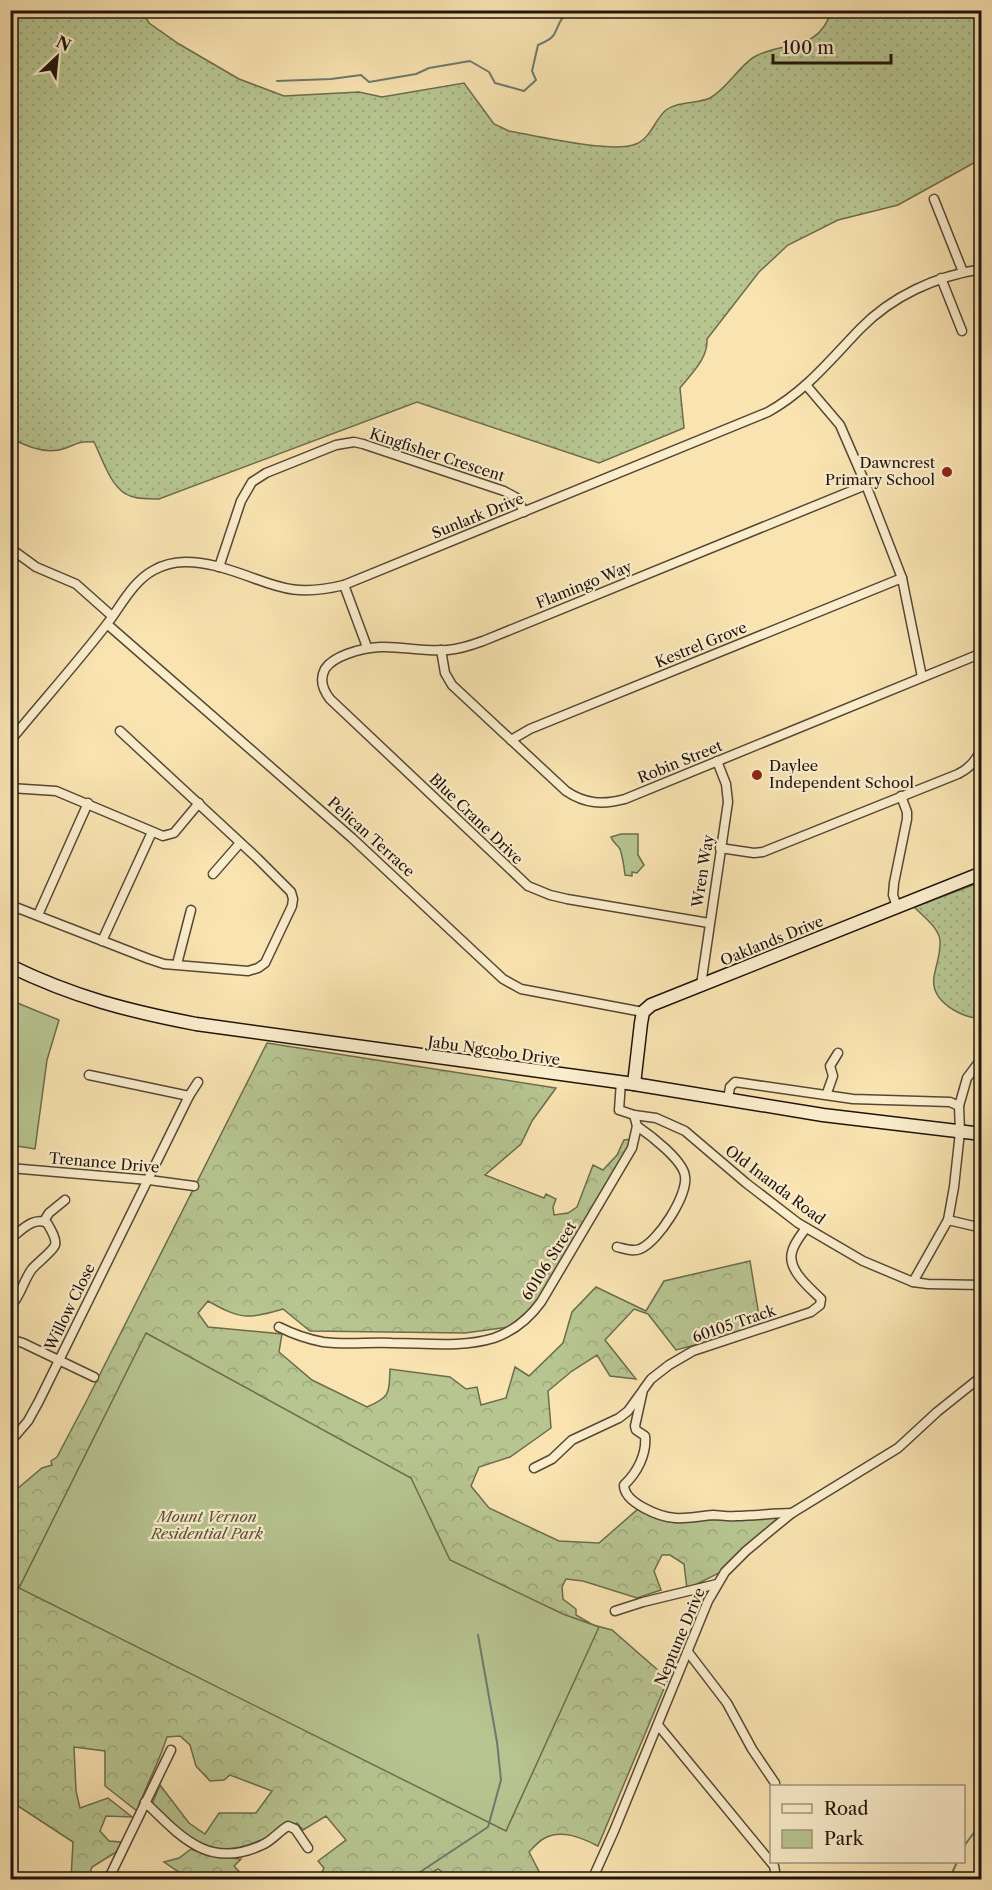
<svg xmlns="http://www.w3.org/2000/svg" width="992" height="1890" font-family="'Libre Caslon Text',serif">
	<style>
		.grass { fill: url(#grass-dots); stroke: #6c6c4e; stroke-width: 1.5 }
		.forest { fill: url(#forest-crowns); stroke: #6c6c4e; stroke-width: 1.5 }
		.green { fill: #b7c591; stroke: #6c6c4e; stroke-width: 1.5 }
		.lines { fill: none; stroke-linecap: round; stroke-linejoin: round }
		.stream { stroke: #6c7a6e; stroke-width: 2 }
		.street-casing { stroke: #564735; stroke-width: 11 }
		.secondary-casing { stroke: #20130c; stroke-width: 15 }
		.street { stroke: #faedcc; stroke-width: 8 }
		.secondary { stroke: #faedcc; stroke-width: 12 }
		.poi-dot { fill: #8f2418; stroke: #faedcc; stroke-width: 2 }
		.labels { text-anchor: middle; stroke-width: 4.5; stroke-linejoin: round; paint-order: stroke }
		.street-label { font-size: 15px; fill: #20130c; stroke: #faedcc }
		.poi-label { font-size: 15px; fill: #20130c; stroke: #faedcc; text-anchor: end }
		.park-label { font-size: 15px; font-style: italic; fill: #55513b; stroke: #faedcc }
	</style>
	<defs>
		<pattern id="grass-dots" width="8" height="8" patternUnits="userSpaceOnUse" patternTransform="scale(1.5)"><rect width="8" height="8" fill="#b7c591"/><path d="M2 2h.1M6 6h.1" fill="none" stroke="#9da87c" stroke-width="1.8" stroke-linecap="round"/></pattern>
		<pattern id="forest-crowns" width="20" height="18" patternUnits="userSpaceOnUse" patternTransform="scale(1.5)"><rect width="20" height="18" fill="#b7c591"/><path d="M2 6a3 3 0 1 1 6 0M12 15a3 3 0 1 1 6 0" fill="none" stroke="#9da87c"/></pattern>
	</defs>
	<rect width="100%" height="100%" fill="#f8e3b1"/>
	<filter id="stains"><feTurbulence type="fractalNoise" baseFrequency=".00333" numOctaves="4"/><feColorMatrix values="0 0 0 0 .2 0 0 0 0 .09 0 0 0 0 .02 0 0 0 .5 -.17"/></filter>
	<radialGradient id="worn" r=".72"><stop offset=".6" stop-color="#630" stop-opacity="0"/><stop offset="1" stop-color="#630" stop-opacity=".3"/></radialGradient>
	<g class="grass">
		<path d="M11 10 142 11 149 23 179 44 239 79 284 96 359 92 382 97 464 83 494 124 509 131C537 136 613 154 636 144 651 138 655 119 666 110 678 101 697 104 710 98 728 88 738 67 754 57 784 40 819 53 831 11H981V159L898 205 838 220 788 245 759 272 707 339C708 359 691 374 680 388L684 428 599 463 417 402 159 499C149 498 135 500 126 494 110 485 102 458 94 442 79 441 79 443 66 448 48 455 27 447 11 438Z"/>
		<path d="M981 882H982L981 1019C961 1017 930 1002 934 977 936 965 941 953 940 940 938 927 923 916 914 907Z"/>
	</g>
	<g class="forest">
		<path d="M267 1043 556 1088 532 1121 521 1144 485 1175 544 1198 546 1194 556 1199 553 1207 554 1215 568 1213 577 1207 593 1165 603 1170 617 1155 624 1140 633 1139 544 1291 530 1309 509 1327 465 1333 310 1331 283 1309C247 1320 240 1319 208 1301L198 1313 208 1327 282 1334 279 1352 312 1380 367 1407C390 1397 389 1394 390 1369L450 1377 466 1389 477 1387 481 1405 506 1398 515 1367 529 1376 563 1343 572 1312 596 1287 646 1311 664 1281 750 1261 761 1328 676 1350 648 1314 634 1309 605 1340 636 1379 610 1376 597 1355 572 1371 548 1391 551 1428 510 1457 479 1467 471 1486 489 1508 559 1541 599 1543 638 1509 668 1522 716 1518 780 1516 719 1573 687 1589 684 1564 670 1555H662L654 1571 661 1590 637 1598 583 1581 566 1579 562 1587 563 1599 576 1609V1615L593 1625 612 1630 668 1679 598 1846C582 1838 560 1828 543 1839 538 1842 533 1848 529 1852L543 1879H452L438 1869 421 1879H318L324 1868 318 1861 346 1840 326 1816 303 1830 297 1823C265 1839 225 1863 191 1839 177 1830 164 1816 152 1804L160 1785 189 1823 205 1834 219 1813H256L272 1791 230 1775 224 1780 210 1781 196 1766 190 1745 180 1736 167 1737C159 1763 146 1785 137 1811L105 1786V1751L74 1747 76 1791 80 1808 108 1798 132 1817 106 1816 100 1831 109 1841 121 1842 118 1851 92 1867 89 1876 92 1879H71L73 1842 12 1802 11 1803V1494L42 1468 52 1465 51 1461 57 1457 87 1400Z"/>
		<polygon points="191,1849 209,1856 241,1859 234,1866 246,1879 189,1879 164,1862 179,1858"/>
	</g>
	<g class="green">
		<path d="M638 834V855L644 865 637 873 632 872V876L625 875C624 866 623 858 620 849 617 844 613 843 611 837L621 834Z"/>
		<polygon points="10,1000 59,1020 47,1060 35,1149 11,1145"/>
		<polygon points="146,1333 411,1478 450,1560 563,1614 599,1627 506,1831 19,1588"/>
	</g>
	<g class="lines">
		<g class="stream">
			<path d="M277 81 331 79 361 75 369 82 416 74 429 68 470 61 489 72 495 83 524 91 536 80 532 71 538 45C560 36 552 33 563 17L578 14 583 10"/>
			<polyline points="964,1846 982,1822"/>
			<polyline points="408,1880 488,1827 501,1780 497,1742 478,1635"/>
			<polyline points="949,1880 957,1862"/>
		</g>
		<defs>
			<g id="street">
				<polyline points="934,199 963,272"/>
				<polyline points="941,278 962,331"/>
				<polyline points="806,385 840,425 866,485 902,578 922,677"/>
				<polyline points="10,548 36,567 76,584 112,616"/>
				<polyline points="219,567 241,501 252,482 266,473 336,445 354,442 363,444 504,491 517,498 524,512"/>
				<polyline points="344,585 367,647"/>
				<polyline points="107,624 352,838 503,979 521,989 643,1012"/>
				<path d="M441 650 445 673 452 685 566 791C585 804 603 805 625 799L982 653"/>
				<polyline points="511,740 530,729 902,578"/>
				<path d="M10 741C42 702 76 664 107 624 121 606 133 581 154 570 174 559 195 561 216 566 270 580 284 600 344 585L768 412C806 391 831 359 860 329 892 296 936 276 982 269"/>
				<polyline points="10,788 56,791 163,836 174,833 199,803"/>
				<path d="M720 848 754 853 763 852 958 774C970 768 978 759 982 746"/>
				<polyline points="213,874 240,843"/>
				<polyline points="10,905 149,959 164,964 248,971 258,968 265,963 292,906 293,899 291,892 257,858 120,731"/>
				<polyline points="897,907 893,895 894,883 907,819 907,812 901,796"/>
				<polyline points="38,915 88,803"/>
				<path d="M709 923 567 899 550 895 528 886 330 699C323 690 319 680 325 669 330 661 339 657 347 654 387 639 410 653 448 650 460 649 472 645 483 641L866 485"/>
				<polyline points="102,941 152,832"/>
				<polyline points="177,964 191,910"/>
				<polyline points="701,985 728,802 726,784 717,761"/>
				<polyline points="89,1075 189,1096"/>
				<polyline points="621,1082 619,1110 634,1115 656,1118 685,1131 746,1183 798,1223 863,1261 913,1282 928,1284 982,1285"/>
				<polyline points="827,1093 833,1076 830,1066 838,1053"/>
				<polyline points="728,1099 730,1087 735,1082 853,1099 950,1102 959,1106"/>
				<polyline points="10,1168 149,1180 194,1186"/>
				<polyline points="948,1220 982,1228"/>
				<polyline points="44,1221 49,1213 65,1200"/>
				<path d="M10 1239C21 1231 33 1216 47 1223 50 1228 57 1239 55 1245 53 1251 37 1263 32 1269 23 1281 21 1296 10 1307"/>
				<path d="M617 1247C625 1249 633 1252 640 1249 658 1242 688 1195 685 1176 683 1160 650 1135 637 1126"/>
				<polyline points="913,1282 948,1220 954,1187 960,1132 959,1106 967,1078 982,1058"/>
				<path d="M279 1327C293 1334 307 1339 323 1342 345 1345 369 1342 392 1343 425 1343 462 1348 494 1338 514 1331 528 1320 541 1302L632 1148 637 1126 634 1115"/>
				<polyline points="10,1339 23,1343 94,1377"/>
				<polyline points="10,1442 28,1421 39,1401 189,1096 198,1082"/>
				<polyline points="534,1468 552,1459 572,1440 619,1418 628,1411 641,1393"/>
				<path d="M792 1513C773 1513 755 1516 736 1516 728 1517 720 1515 713 1515 700 1516 687 1519 675 1518 660 1517 624 1503 624 1485 637 1473 647 1454 645 1436L636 1430 635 1426 643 1390 651 1379 669 1365 693 1351 811 1312 820 1305 821 1299C810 1288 787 1270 792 1252 794 1243 801 1235 806 1228"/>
				<polyline points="615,1611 643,1602 717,1584"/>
				<polyline points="688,1652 727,1703 752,1749 775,1783"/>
				<polyline points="658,1725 774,1866 775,1871 772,1880"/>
				<path d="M145 1802C181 1837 209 1870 262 1845 272 1841 279 1831 288 1826L295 1829 308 1848"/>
				<polyline points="108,1880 171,1750"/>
				<polyline points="592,1880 614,1831 708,1601 725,1572 746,1551 776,1526 792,1513 898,1448 937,1412 982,1376"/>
			</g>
			<g id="secondary">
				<path d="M10 966C74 997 128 1011 196 1024L634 1084 823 1115 982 1134"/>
				<polyline points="634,1084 641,1023 643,1012 651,1005 982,873"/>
			</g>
		</defs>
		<use href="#street" class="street-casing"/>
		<use href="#secondary" class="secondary-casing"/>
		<use href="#street" class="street"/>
		<use href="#secondary" class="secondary"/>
	</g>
	<g class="poi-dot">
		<circle cx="947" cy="472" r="6"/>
		<circle cx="757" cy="775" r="6"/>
	</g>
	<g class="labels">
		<g class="street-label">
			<text transform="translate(437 455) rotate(18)" y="5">Kingfisher Crescent</text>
			<text transform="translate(478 516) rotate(-22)" y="5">Sunlark Drive</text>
			<text transform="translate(584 585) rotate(-22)" y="5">Flamingo Way</text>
			<text transform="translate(701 645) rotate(-22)" y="5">Kestrel Grove</text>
			<text transform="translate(680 762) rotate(-22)" y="5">Robin Street</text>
			<text transform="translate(476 819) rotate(44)" y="5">Blue Crane Drive</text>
			<text transform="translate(371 837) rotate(42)" y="5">Pelican Terrace</text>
			<text transform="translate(703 871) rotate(-81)" y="5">Wren Way</text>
			<text transform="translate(772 941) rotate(-22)" y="5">Oaklands Drive</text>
			<text transform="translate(494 1051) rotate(8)" y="5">Jabu Ngcobo Drive</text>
			<text transform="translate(104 1163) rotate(5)" y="5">Trenance Drive</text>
			<text transform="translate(775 1185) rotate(37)" y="5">Old Inanda Road</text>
			<text transform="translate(549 1261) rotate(-58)" y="5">60106 Street</text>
			<text transform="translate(70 1307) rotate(-64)" y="5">Willow Close</text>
			<text transform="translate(734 1324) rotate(-19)" y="5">60105 Track</text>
			<text transform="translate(680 1637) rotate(-67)" y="5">Neptune Drive</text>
		</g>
		<g class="poi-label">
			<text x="935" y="468">Dawncrest<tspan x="935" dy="17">Primary School</tspan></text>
			<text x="769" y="771" text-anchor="start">Daylee<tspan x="769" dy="17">Independent School</tspan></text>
		</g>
		<g class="park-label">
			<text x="207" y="1522">Mount Vernon<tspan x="207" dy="17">Residential Park</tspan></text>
		</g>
	</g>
	<rect width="992" height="1890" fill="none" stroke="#f8e3b1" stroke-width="36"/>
	<rect x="12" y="12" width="968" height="1866" fill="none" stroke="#20130c" stroke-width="3"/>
	<rect x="18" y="18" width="956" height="1854" fill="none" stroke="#20130c" stroke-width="1.5"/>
	<rect x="770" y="1785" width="195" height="78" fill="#faedcc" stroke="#a3967f" stroke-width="1.5"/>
	<rect x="782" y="1804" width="30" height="9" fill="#faedcc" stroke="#a3967f" stroke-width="1.5"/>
	<text x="824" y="1815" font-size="18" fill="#20130c">Road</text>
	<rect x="782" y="1830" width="30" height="18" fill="#b7c591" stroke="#a3967f" stroke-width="1.5"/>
	<text x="824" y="1845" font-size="18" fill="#20130c">Park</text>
	<g transform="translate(57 57) rotate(26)" stroke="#faedcc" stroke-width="4.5" paint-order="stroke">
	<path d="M0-4.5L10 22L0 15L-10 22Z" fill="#20130c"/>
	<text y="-9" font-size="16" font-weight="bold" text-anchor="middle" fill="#20130c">N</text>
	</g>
	<path d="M773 54v9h118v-9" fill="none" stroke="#20130c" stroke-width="3"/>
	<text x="782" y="54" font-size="18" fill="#20130c" stroke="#faedcc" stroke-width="4.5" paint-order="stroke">100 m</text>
	<rect width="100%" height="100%" filter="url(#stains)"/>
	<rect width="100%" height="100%" fill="url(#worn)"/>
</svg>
